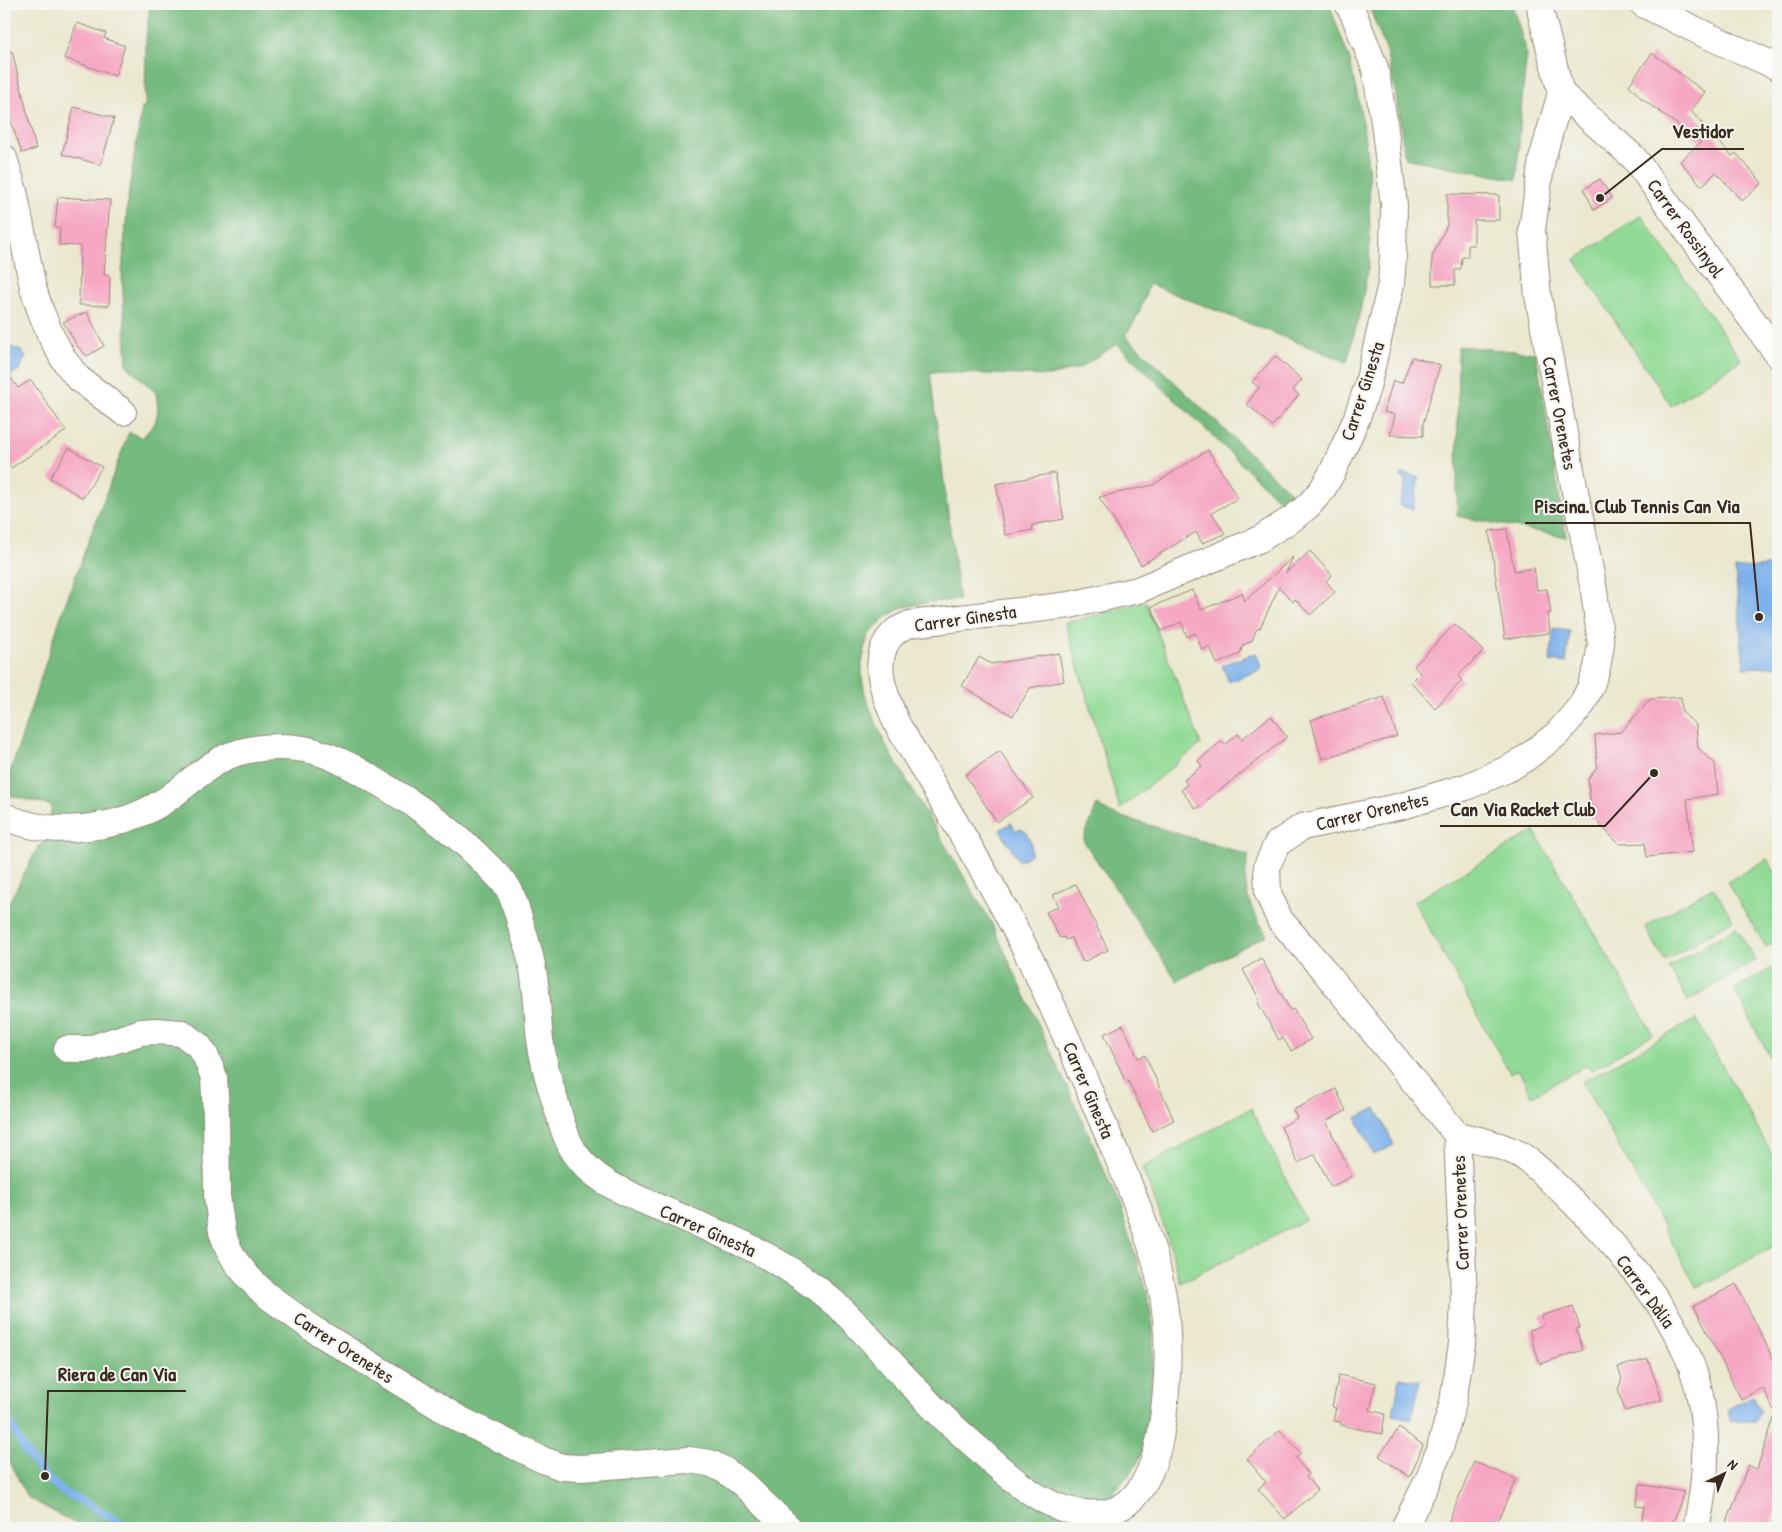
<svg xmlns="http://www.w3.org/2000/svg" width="1782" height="1532" font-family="'Patrick Hand',sans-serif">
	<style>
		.green { fill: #91da95; stroke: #66825a }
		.forest { fill: #74ba7e; stroke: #58724e }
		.water { fill: #7fb2ec; stroke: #5d6e85 }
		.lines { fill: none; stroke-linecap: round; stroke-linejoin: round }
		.stream { stroke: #7fb2ec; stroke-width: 8 }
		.building { fill: #f6a7c4 }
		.minor-casing { stroke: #938976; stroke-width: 28 }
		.minor { stroke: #fff; stroke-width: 26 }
		.labels { text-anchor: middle; stroke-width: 4; stroke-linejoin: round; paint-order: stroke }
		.street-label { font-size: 19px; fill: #3b2a1e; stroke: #f6f6f2 }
		.leader { fill: none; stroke: #3b2a1e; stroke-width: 2 }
		.callout-dot { fill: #3b2a1e; stroke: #f6f6f2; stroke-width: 2 }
		.callout-label { font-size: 20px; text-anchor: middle; font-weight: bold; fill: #3b2a1e; stroke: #f6f6f2; stroke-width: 4; stroke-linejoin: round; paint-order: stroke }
	</style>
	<rect width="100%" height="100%" fill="#f6f6f2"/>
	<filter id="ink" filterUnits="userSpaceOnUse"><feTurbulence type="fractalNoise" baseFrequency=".02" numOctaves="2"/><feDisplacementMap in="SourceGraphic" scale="10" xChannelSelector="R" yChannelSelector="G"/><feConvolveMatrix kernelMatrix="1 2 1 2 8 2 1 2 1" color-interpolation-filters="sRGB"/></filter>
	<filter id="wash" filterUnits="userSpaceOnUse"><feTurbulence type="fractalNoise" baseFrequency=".0096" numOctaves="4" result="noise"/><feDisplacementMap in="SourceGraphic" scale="20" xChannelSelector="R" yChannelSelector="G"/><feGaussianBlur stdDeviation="1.12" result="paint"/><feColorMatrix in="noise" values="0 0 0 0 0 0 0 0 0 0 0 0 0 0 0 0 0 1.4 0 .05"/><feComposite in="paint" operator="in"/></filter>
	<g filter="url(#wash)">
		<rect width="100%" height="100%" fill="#ebe8cf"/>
		<g class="green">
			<polygon points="1641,215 1741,360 1671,406 1575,260"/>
			<polygon points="1146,602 1201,744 1120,809 1065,623"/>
			<polygon points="1534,831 1595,934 1593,935 1595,934 1653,1034 1591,1071 1587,1065 1532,1096 1518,1069 1510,1073 1414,902"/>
			<polygon points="1767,859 1778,878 1778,940 1766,947 1727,882"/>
			<polygon points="1713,887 1733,920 1665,961 1645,927"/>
			<polygon points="1736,927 1756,960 1688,1001 1669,967"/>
			<polygon points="1778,965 1778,1072 1734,989"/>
			<polygon points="1696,1019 1778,1165 1778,1244 1697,1288 1640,1184 1582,1082"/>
			<path d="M1251 1108 1306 1220 1180 1283C1171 1243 1157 1206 1142 1168Z"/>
		</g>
		<g class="forest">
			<path d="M150 4H1329L1350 61 1363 123 1369 175 1370 244 1369 264 1360 312 1347 362 1149 284C1143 303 1138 320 1125 335L1290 492 1280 501 1117 344 1080 368 1049 376 930 372 959 600 930 602 901 608 886 617 868 635 862 663V679L866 698 884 742 992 924 1087 1130 1119 1205 1134 1251 1147 1292 1153 1327V1379L1147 1436 1140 1458 1132 1472 1114 1491 1129 1528H83L27 1497 4 1450V912L38 847 42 845 46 838 52 806 4 794V791L63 610 129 432 142 438 155 423 158 410 156 393 127 366 122 273 128 197 142 107 145 108 146 39Z"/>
			<polygon points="1368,4 1512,4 1525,46 1526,61 1521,109 1517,180 1405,158 1396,95 1385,47"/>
			<polygon points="1458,346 1536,353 1566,537 1457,516"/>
			<path d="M1097 805 1112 814 1249 855C1240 888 1250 908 1267 935L1177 981 1083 840Z"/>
		</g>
		<g class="water">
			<polygon points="14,348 20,350 26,357 22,363 21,368 9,377 4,373 4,349"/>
			<polygon points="1403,473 1419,478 1413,509 1399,505 1406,482 1401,477"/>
			<polygon points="1778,565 1778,666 1744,668 1735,569"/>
			<polygon points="1554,629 1570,631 1566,663 1550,661"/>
			<polygon points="1256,653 1262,669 1229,682 1222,665"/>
			<polygon points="1011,823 1016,831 1019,829 1025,831 1031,842 1031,854 1019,861 1000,830"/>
			<polygon points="1376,1108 1394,1145 1374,1155 1356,1118"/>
			<polygon points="1400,1377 1420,1381 1412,1419 1393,1415"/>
			<polygon points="1753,1396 1761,1412 1756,1421 1730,1422 1728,1409"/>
		</g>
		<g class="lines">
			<polyline class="stream" points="4,1411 26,1453 45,1476 63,1492 93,1507 129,1528"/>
		</g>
		<g id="blocks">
			<g class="building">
				<polygon points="77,23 106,33 104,38 125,46 115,76 64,58"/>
				<polygon points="12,51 36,149 22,153 4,104 4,52"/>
				<polygon points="1652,53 1705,92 1691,111 1732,156 1736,153 1762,183 1742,201 1716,172 1702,186 1680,161 1701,142 1641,98 1629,85"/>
				<polygon points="74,107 114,118 101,165 62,154"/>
				<polygon points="1600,179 1612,198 1594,210 1584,189"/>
				<polygon points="1447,194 1499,195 1499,220 1474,220 1474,245 1468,245 1468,257 1462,257 1461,269 1455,270 1455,285 1432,285 1432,257 1447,225"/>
				<polygon points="58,197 110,200 104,275 110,276 109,306 79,305 80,246 59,245 60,228 55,227"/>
				<polygon points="87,312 104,346 87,356 78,347 63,322"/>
				<polygon points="1275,356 1302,380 1293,390 1299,395 1272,426 1247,404 1259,387 1252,382"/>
				<polygon points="1412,357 1440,365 1423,424 1423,436 1390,435 1395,415 1384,412 1393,381 1402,383"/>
				<polygon points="4,368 18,388 31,380 66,431 11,468 4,456"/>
				<polygon points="69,448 102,467 83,498 50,478"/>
				<polygon points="1208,450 1238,498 1212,513 1225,534 1202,543 1196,532 1141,565 1099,497 1153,485"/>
				<polygon points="1055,473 1064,519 1032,525 1033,530 1005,535 996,484"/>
				<polygon points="1507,529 1514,571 1534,568 1537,590 1547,589 1551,613 1548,613 1550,633 1505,639 1489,531"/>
				<polygon points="1310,551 1332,575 1326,581 1335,592 1310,615 1295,599 1293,602 1279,587 1260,628 1256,630 1252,641 1243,645 1240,654 1217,664 1210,646 1202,650 1195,633 1187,637 1181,622 1161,631 1151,607 1192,590 1201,610 1242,593 1245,601 1293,557 1286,573"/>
				<polygon points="1455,624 1483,651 1458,676 1462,681 1435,708 1411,682 1420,673 1414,666"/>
				<polygon points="1059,653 1064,681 1030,688 1013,716 962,686 979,657 991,664"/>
				<polygon points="1384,697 1397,736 1322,759 1311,720"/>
				<polygon points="1681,697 1682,712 1696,725 1698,748 1715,764 1718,794 1687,799 1693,852 1647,857 1645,843 1619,844 1592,817 1588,779 1597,767 1595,735 1621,732 1650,699"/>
				<polygon points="1271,716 1287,737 1196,809 1181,790 1187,784 1184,780 1202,766 1198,761 1222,741 1225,745 1238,734 1242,739"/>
				<polygon points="1000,751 1033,798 997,822 965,775"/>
				<polygon points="1076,884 1108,950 1083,962 1071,938 1066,940 1064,937 1060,938 1046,912 1059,906 1053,895"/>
				<polygon points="1261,958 1290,1010 1293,1009 1311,1039 1291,1051 1283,1038 1279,1040 1258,1003 1260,1000 1243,970"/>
				<polygon points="1123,1025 1138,1058 1145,1055 1174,1120 1152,1131 1127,1079 1125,1080 1104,1034"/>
				<polygon points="1336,1089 1346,1111 1326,1121 1352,1176 1331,1187 1315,1154 1298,1163 1281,1127 1297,1118 1293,1110"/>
				<polygon points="1736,1284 1778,1368 1778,1506 1770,1528 1725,1528 1748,1465 1757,1469 1774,1418 1778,1418 1763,1388 1741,1399 1694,1306"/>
				<polygon points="1573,1306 1580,1328 1576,1329 1583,1350 1540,1364 1529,1330 1544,1325 1541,1316"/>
				<polygon points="1648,1359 1662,1400 1625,1411 1618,1389 1622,1379 1618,1367"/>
				<polygon points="1339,1375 1376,1383 1370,1410 1385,1414 1382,1434 1341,1425 1341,1422 1333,1421 1336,1408 1332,1407"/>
				<polygon points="1399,1428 1423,1445 1410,1477 1379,1456"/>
				<polygon points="1280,1430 1301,1453 1296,1458 1308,1474 1306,1477 1317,1490 1285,1519 1258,1489 1266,1482 1247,1459"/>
				<polygon points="1474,1462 1516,1479 1495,1528 1446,1528"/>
				<polygon points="1640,1484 1684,1492 1671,1528 1654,1528 1641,1524 1644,1507 1636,1506"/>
			</g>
		</g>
	</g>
	<g filter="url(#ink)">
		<use href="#blocks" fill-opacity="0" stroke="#938976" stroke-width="1"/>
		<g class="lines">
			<defs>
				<g id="minor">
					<polyline points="1540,4 1541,14 1561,93 1634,158 1778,355"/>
					<polyline points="1643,4 1706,35 1778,67"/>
					<polyline points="4,158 14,191 33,288 41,312 50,334 64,360 78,378 123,412"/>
					<path d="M4 816C51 839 121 829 164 801 184 788 201 770 222 759 246 747 278 745 304 749 338 754 380 784 410 802 437 820 462 839 484 862 492 870 502 879 508 888 514 898 517 911 520 922 528 945 534 968 536 992 538 1008 538 1024 540 1040 543 1059 548 1079 554 1098 560 1116 564 1137 575 1153 594 1181 624 1192 653 1205 679 1216 705 1227 730 1238 766 1254 802 1275 832 1301 862 1326 886 1359 914 1387 935 1411 959 1432 983 1453 1016 1483 1058 1522 1108 1512 1140 1505 1154 1467 1160 1438 1168 1391 1171 1344 1163 1296 1152 1232 1125 1175 1100 1116 1071 1046 1041 977 1005 910 971 847 933 786 897 724 885 696 867 656 896 631 900 628 906 626 910 624L1070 605 1138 590 1260 539 1293 518 1308 506 1322 490 1333 471 1356 420 1367 388 1391 284 1393 256 1394 205 1384 122 1375 68 1354 15 1348 4"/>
					<polyline points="67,1049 89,1049 141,1032 156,1031 182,1033 199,1046 205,1055 214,1077 216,1115 217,1196 222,1232 227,1246 236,1262 250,1279 265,1294 313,1329 459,1419 543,1460 562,1467 581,1468 688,1460 710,1463 724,1470 742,1483 789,1528"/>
					<path d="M1457 1135C1479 1140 1499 1144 1519 1154 1533 1162 1550 1180 1562 1191 1610 1238 1669 1303 1692 1367 1710 1418 1708 1477 1696 1528"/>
					<polyline points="1404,1528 1429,1478 1441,1445 1453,1402 1462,1344 1464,1296 1457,1135 1322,968 1280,920 1268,893 1267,866 1277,844 1302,827 1402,806 1466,787 1510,768 1526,758 1557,734 1581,706 1590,688 1597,668 1601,644 1594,591 1538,296 1532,230 1542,159 1561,93"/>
				</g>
			</defs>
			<use href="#minor" class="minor-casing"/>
			<use href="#minor" class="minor"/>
		</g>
	</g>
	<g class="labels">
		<g class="street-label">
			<text transform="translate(1686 228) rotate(54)" y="7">Carrer Rossinyol</text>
			<text transform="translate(1362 391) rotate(-72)" y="7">Carrer Ginesta</text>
			<text transform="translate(1560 413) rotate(79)" y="7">Carrer Orenetes</text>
			<text transform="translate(965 618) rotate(-8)" y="7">Carrer Ginesta</text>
			<text transform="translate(1372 811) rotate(-13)" y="7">Carrer Orenetes</text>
			<text transform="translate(1089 1090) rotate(67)" y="7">Carrer Ginesta</text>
			<text transform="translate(1460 1213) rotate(-92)" y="7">Carrer Orenetes</text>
			<text transform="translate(708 1230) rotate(24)" y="7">Carrer Ginesta</text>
			<text transform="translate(1646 1291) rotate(54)" y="7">Carrer Dàlia</text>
			<text transform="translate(344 1347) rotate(33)" y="7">Carrer Orenetes</text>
		</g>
	</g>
	<path class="leader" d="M1600 198L1662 149H1744M1759 617L1750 523H1525M1654 773L1605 826H1440M45 1476L48 1391H186"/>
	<g class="callout-dot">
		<circle cx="1600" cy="198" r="5"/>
		<circle cx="1759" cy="617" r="5"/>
		<circle cx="1654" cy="773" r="5"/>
		<circle cx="45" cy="1476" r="5"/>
	</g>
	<g class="callout-label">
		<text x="1703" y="138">Vestidor</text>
		<text x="1637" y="513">Piscina. Club Tennis Can Via</text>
		<text x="1523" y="816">Can Via Racket Club</text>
		<text x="117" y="1381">Riera de Can Via</text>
	</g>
	<rect width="1782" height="1532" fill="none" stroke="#f6f6f2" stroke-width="20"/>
	<g transform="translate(1724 1474) rotate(43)" stroke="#f6f6f2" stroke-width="4" paint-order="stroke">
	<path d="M0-4L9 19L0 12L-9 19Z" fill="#3b2a1e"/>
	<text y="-8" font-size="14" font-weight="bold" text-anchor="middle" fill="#3b2a1e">N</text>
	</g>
</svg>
